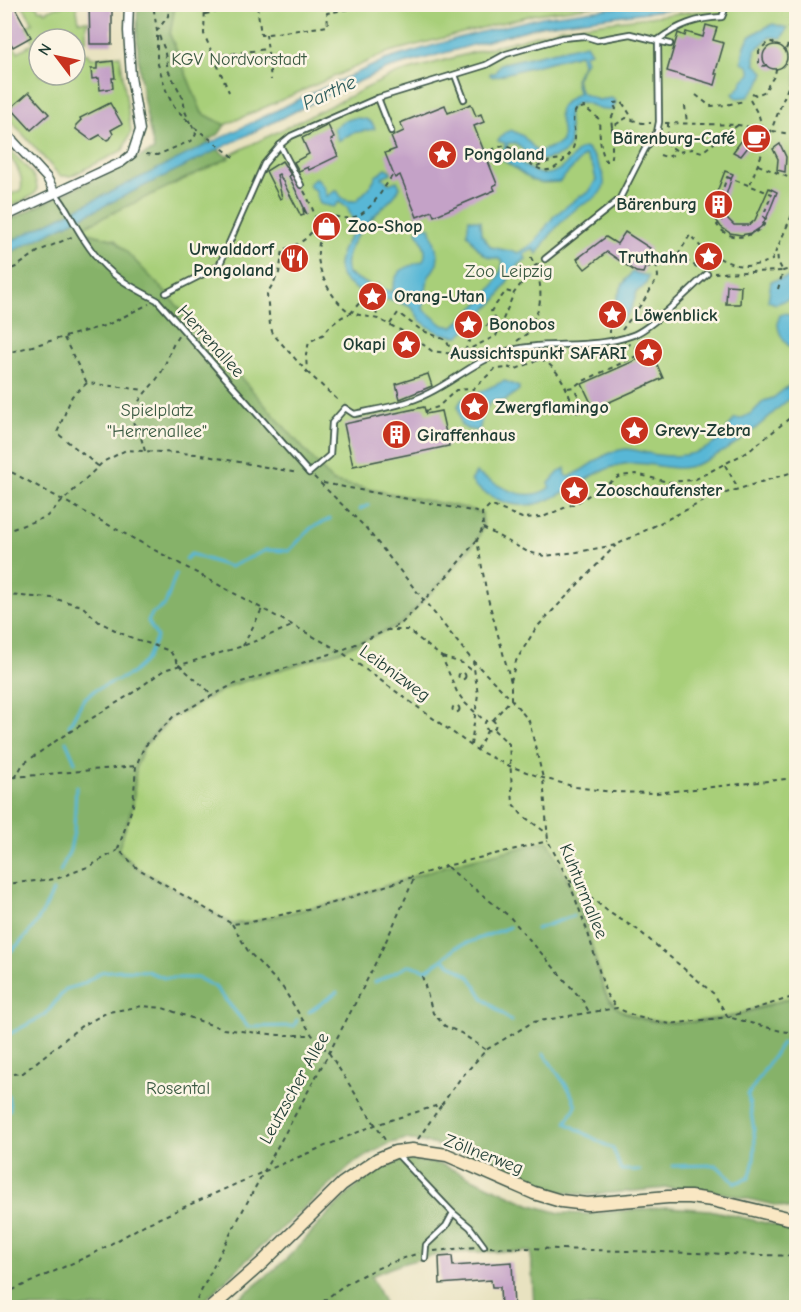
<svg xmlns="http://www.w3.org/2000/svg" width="801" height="1312" font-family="'Comic Neue',sans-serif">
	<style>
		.green { fill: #a8cf79; stroke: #648656; stroke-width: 1.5 }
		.forest { fill: #86b269; stroke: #52784e; stroke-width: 1.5 }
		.water { fill: #58b7d6; stroke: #3c7a85; stroke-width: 1.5 }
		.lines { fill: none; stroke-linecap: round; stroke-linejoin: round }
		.stream { stroke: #58b7d6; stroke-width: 3 }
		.building { fill: #c4a2c7 }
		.service-casing { stroke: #3d5649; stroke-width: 8 }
		.minor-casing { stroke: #3d5649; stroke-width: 11 }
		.secondary-casing { stroke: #3d5649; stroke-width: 15 }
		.path { stroke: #3d5649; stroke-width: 2; stroke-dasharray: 4.5 4.5; stroke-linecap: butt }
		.service { stroke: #fff; stroke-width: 4.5 }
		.minor { stroke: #fff; stroke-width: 8 }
		.secondary { stroke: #f9e7c3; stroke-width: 12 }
		.labels { text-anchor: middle; stroke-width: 5; stroke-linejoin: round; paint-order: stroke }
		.park-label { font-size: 18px; fill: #3a5a42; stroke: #fcf5e5 }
		.poi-label { font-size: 18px; font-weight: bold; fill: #1f3d34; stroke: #fcf5e5; text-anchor: start }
		.street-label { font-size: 18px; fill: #1f3d34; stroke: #fcf5e5 }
		.water-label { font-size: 20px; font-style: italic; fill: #2d5c5c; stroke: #fcf5e5 }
	</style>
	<rect width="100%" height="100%" fill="#fcf5e5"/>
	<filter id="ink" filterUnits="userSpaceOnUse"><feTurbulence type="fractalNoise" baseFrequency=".0167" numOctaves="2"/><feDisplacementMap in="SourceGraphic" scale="12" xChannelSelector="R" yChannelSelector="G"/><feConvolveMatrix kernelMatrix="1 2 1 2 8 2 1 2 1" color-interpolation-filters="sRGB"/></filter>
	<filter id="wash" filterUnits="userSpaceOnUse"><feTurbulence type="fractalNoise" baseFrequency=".008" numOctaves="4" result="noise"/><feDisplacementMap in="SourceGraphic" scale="24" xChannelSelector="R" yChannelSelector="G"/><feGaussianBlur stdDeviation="1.35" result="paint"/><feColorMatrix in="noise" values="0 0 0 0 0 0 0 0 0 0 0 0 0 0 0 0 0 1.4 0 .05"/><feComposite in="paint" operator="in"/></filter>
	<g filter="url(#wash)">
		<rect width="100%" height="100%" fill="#e8e2c0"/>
		<g class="green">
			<polygon points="26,5 36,5 39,10 43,9 45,12 58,6 59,7 65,5 76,5 79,21 89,21 89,23 86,24 86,41 75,42 75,39 39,39 39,75 75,75 75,54 88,54 90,58 120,55 131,132 123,150 71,176 60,176 5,114 5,47 6,49 12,45 18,52 34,43 25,27 33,23 23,6"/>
			<polygon points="175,5 599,5 536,14 389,52 225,125 202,113 170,35"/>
			<polygon points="715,5 796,5 796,996 728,1017 670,1024 637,1017 617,1008 606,994 588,933 568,879 446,866 333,903 251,922 232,924 137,868 118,849 133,805 136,766 144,747 173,717 232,685 340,651 483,527 482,514 465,508 333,482 115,240 88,233 83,227 395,74 562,28 712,9"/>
			<path d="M7 147C17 159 39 174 37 191L32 196 12 206 5 197 21 190C24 178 17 165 9 156L5 157V149Z"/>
		</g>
		<g class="forest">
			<path d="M138 5H175L170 35 202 113 225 125 219 134 207 141 229 158 83 227 88 233 115 240 166 293 333 482 465 508 482 513 483 527 477 540 448 575 401 624 340 651 232 685 173 717 157 731 143 747 136 767 133 805 118 850 137 868 232 924 251 922 333 903 446 866 548 841C564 871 578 901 588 933 594 949 599 983 606 995 627 1031 692 1024 726 1018 750 1013 774 1003 796 996V1210L713 1191 667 1188 588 1195 562 1192 537 1185 449 1147 406 1139 388 1144 354 1163 255 1252 198 1307 5 1308V222L154 150C143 101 134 55 138 5Z"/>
			<path d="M407 1159 443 1165 531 1205 560 1213 586 1214 667 1207 710 1210 796 1230V1307H534L531 1252C469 1251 429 1249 371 1276L386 1307 227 1308C246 1292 266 1278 284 1261 321 1226 356 1172 407 1159Z"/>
		</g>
		<g class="water">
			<polygon points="634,5 704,5 544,25 387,69 330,94 5,255 5,244 308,95 385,60 462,37 542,17"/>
			<path d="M773 24 787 28 782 38 770 37 755 50V64L764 72 760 83 748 97 737 98 733 94 741 86 742 81 751 74 749 67 742 62C744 37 750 34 773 24Z"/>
			<path d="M586 44 591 52 584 54 586 61 576 79 581 93 598 100 612 98 616 102 612 110C599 113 587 99 577 103 554 112 588 150 554 157 547 158 543 161 536 161L515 143H508L507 149C529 171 546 188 571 159 576 153 577 149 585 148 594 153 608 178 603 188 598 199 586 202 577 208 560 221 548 236 537 254L534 249 524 254 526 259C510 269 507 287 495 301 489 308 481 313 475 321L472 318 464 324 467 329 459 336C445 336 431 330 420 320 417 316 415 311 412 308 403 302 390 300 380 298V296L372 294 370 296C362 292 352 288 346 282 329 267 347 240 356 227L347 207 339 202 334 207 320 204 315 190 311 188 309 184 316 177 324 187 327 196 337 190C342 200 345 201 356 201L369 188 376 176 386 168 390 170 391 173 382 177 389 184 397 181 400 187C397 196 388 202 381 209 365 225 340 249 348 274L373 287 378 284 379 288 392 292C396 268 402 269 423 261 429 250 421 241 417 231L419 227H430L438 255 437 264 428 278 423 309 443 325 453 327C473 309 499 289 503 262 498 257 495 259 489 257 480 254 473 241 467 233L469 219 480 221 481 234 491 247 519 253 533 244 554 216 580 196 589 192 596 180 593 167 585 155 559 182 541 183 532 180 503 160 500 151 504 150 505 143 498 141 504 133 511 130 523 136 538 152 557 145 562 141C566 116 545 113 578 93L575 79 583 63 580 54 493 77 490 75V73H495L500 64Z"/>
			<path d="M354 118C364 118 372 119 375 129L352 133 338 141 334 128 344 121Z"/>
			<path d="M632 272 648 276C647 285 644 287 637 291 634 302 630 316 619 322L617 321 618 315 616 310 612 309 623 284Z"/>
			<polygon points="796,275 796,296 776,304 768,301 771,281"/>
			<path d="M786 313 796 320V349C783 346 774 327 780 315Z"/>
			<path d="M796 380V394C780 405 767 420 751 432 736 444 718 456 700 463 672 476 651 459 624 464 578 472 547 523 497 499 487 494 478 490 471 481L476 473C498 485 525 505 549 488V483L558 473 565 468 566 476 569 477C588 468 604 451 626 449 634 449 649 454 658 455 681 458 704 454 722 437 727 431 730 424 735 418L740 419 752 413 764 401 773 398Z"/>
			<path d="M505 381 519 387V390L506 400 492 401 489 404 483 414 479 431 467 429 461 425 458 406 462 399C478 395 490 386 505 381Z"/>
		</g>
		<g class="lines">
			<g class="stream">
				<polyline points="360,509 369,505"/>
				<polyline points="186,559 191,554 230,567 266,550 289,551 311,528 330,519"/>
				<polyline points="69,726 83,700 95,690 131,674 146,660 157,637 148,621 152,614 165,605 176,574"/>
				<polyline points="66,741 75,762"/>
				<polyline points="60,872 70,850 74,831 76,786"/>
				<polyline points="536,929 573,916"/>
				<path d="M4 957C27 939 42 918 53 891"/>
				<polyline points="443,959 471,978 484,999 511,1021"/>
				<polyline points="375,982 410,965 426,970 443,959 456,947 510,927"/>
				<polyline points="309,1012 337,992"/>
				<polyline points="4,1037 45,1015 66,989 83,984 101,972 122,970 146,971 165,978 198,978 215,987 248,1027 294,1026 297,1020"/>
				<polyline points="544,1054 570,1091 576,1106 566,1123 613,1149 621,1170 640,1170"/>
				<polyline points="4,1115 10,1109 8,1095"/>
				<path d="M673 1166 716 1165 735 1183 749 1178C760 1150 753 1123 748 1095L782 1043"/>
			</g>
		</g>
		<g id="blocks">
			<g class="building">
				<polygon points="11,4 13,4 31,37 13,47 4,32 4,8"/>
				<polygon points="89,4 112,4 112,44 90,44"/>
				<polygon points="706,25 717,28 713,40 724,43 715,74 718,74 715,85 667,71 678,33 685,36 686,32 703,37"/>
				<circle cx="775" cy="57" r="12"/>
				<polygon points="113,61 115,78 112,78 113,88 100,90 99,78 92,79 91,69 97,69 97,63"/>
				<polygon points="29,92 49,114 31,130 11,108"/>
				<polygon points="110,103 122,124 111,130 113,134 110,139 107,140 100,135 91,140 76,129 76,125 81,120 80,118"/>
				<polygon points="471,104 476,116 481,114 484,122 474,126 497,184 493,186 495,190 434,216 432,211 417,217 400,175 395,178 385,153 396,149 391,137 404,131 400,123 445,105 448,113"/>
				<polygon points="328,125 334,138 331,140 338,156 309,170 308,167 299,171 294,162 309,154 302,138"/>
				<polygon points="756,134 757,142 748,147 741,156 733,152 742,140"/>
				<polygon points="780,144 786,157 785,172 777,170 778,159 773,149"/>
				<polygon points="282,161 291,175 289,176 307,214 303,209 304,215 301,216 279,174 277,175 282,198 280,199 266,171"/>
				<polygon points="725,171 733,174 722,207 724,215 734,225 749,225 755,220 769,188 777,192 767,217 761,227 752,233 741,235 730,233 721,227 715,218 713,207 715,197"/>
				<polygon points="625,232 650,248 647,263 643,273 636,272 607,252 585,269 577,259 606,237 617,244"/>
				<polygon points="727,285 741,286 740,304 726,304"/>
				<polygon points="652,353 663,378 594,409 582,384"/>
				<polygon points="428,374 432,386 400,399 396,384"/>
				<polygon points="424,407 426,414 441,411 449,446 353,466 344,424"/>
				<polygon points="452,1256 453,1266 512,1262 514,1308 501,1308 500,1287 492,1287 491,1280 440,1284 439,1257"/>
			</g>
		</g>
	</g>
	<g filter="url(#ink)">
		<use href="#blocks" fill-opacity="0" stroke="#3d5649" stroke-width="1.5"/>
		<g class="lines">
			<defs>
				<g id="service">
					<polyline points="455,75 464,99"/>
					<polyline points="378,98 391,131"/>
					<polyline points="280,145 301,185"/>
					<path d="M55 193C66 205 71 219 80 233 102 270 119 281 157 300L309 473 330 455 332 423 345 408 354 414C379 409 406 405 429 393 454 381 474 362 501 353 541 339 591 351 633 335 652 328 690 289 707 274"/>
					<path d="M545 259 619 200 645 149 657 132 659 122 658 40C678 25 697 18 722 17L727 4"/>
					<polyline points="166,293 219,266 264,164 280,145 291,136 378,98 486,65 506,54 562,38 584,36 597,40 630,34 670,44"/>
					<polyline points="397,1154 453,1213 446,1226 426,1245 425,1258"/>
					<polyline points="453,1213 470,1227 484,1246"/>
				</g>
				<g id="minor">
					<polyline points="4,131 47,178 55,193"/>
					<polyline points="4,217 122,162 132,154 140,130 131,77 128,31 129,4"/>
				</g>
				<polyline id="secondary" points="211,1308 263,1262 342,1184 378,1159 395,1152 412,1150 447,1155 534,1193 561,1201 587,1204 668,1197 690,1197 712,1200 796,1220"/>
			</defs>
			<use href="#service" class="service-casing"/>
			<use href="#minor" class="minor-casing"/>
			<use href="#secondary" class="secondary-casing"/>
			<g class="path">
				<polyline points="170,4 168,16 157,31 164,48 168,70 183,98 185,111 190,123"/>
				<polyline points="205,4 204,34 229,92"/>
				<polyline points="205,14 257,5 261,35 328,26 327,13 377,4"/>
				<polyline points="788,27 793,30"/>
				<polyline points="266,34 271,80"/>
				<polyline points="786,49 796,27"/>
				<polyline points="214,56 267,49"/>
				<polyline points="767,65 763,66 759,63 759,51 767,43 772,42 776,45"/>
				<path d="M752 93 756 95 766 91C768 82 775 79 776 69"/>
				<polyline points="696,95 710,106 726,105 744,101"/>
				<polyline points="750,100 759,116 762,127"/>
				<polyline points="685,106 687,123"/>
				<polyline points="665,123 738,125 796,135"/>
				<polyline points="668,123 668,145 679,152 692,149 702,152 738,125"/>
				<polyline points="194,127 235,158"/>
				<polyline points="612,127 611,119 616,109 613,103 622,102 633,119"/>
				<path d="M491 150 505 145C518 150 531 168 543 170 550 171 555 168 560 164 588 141 566 127 576 110L584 107 599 119C600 135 599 147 606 161H610L612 152V127L626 118 642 123H651"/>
				<polyline points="146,154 157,155 193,140 196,134 192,125 174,107 167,93 157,61 157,31 153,4"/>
				<polyline points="660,155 666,157 673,155 673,150"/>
				<polyline points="758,165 790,178 796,189"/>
				<polyline points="537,166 553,160 565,159"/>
				<path d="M392 176C382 190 369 216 350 218 341 219 330 214 322 217 315 221 314 231 308 236 302 243 292 246 283 250L279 273 267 294 270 325 273 334 307 372 306 355 309 342 324 334 330 326 342 317 351 313 378 319 410 335 432 351 453 354 465 351 496 336 514 293 535 266 540 263"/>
				<path d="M727 177 772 194 763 216 767 221C756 238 730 244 717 225L722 221 717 207Z"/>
				<polyline points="750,184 796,67"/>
				<path d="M304 191C311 204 316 216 319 230 321 239 317 249 318 258 321 280 334 302 351 313L360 302 374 304 378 319"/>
				<polyline points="678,255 690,235 701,247 715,256"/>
				<polyline points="646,268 657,266"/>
				<path d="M709 268 715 256C738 268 747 269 772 260L796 206"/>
				<polyline points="4,272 16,267 39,251 74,236"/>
				<polyline points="714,273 783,271 778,262 777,250"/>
				<polyline points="778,289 783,271 796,267"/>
				<polyline points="370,304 374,297"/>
				<polyline points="496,320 491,311 506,291 513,293"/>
				<polyline points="468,323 474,329"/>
				<polyline points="390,324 398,313 421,330 446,340 453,354"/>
				<polyline points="622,330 645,299 658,277 657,266 678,255 700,269"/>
				<polyline points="610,333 610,323 613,315"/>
				<polyline points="410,335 406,341 412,348 422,344"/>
				<polyline points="64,338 87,383"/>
				<path d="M517 341 532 330C532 317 536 317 539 306 543 287 538 270 529 254"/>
				<polyline points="465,351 474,329 485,327 496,320 502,323"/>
				<polyline points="4,354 107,325 149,304"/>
				<path d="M512 358 509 368 516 369 541 359C560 369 568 390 574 410L580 414 584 407 574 388"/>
				<polyline points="307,372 340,402"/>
				<polyline points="568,388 574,387 579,383 643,353 640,348 628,344"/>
				<polyline points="425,411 438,407 456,390 473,389 495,369 509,368"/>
				<path d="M145 451 139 431 132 421C137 394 151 391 162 371 168 359 171 346 179 335"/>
				<polyline points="725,465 738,488"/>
				<polyline points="98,466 57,433 72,396 87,383 145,390"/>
				<polyline points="4,468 340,651 477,750 507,765 543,778 576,787 611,792 656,793 796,778"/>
				<polyline points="314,477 365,527 472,660 511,699 529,721 543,778 548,841 568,879 588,933 606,994 617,1008"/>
				<polyline points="323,483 482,513"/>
				<polyline points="575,490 578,502"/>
				<polyline points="483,528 528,552 545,556 577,552 616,545 710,498 796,471"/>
				<polyline points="4,532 46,517 103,462 126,450 196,454 298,473"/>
				<polyline points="477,540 448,575 401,624 340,651 232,685 173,717 144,747 136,766 133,805 118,849 137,868 232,924 251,922 333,903 446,866 548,841"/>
				<polyline points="4,595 52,598 82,606 99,622 127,636 170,651 179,665"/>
				<polyline points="386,630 408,630 442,657 457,692 465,703 486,722"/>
				<polyline points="243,646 263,607"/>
				<polyline points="442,657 462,663 473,671"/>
				<polyline points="179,665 213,695"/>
				<circle cx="462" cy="676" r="3.5"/>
				<polyline points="511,681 516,661 536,628 616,545"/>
				<circle cx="456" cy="709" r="3.5"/>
				<circle cx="490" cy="725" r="5.5"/>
				<polyline points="493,720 511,699 511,682 487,595 477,540 483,527 482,513 490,505 522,518 543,517 578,502 620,476 636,474 668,482 694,480 749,451 796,413"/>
				<polyline points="494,730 509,744 513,804 522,815 548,834"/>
				<polyline points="471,745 478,694 473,662"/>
				<polyline points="477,750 487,731"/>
				<polyline points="4,778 136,766"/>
				<polyline points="15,778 23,764 60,738 131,694 164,670 243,646 292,626"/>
				<polyline points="447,867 509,916 583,1001 589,1012"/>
				<polyline points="569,880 610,913 638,930 714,994 728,1017 781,1031 796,1033"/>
				<polyline points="4,884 56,879 90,866 118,850"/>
				<polyline points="4,887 12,884"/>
				<polyline points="232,924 248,951 283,988 312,1035 329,1053 387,1143"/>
				<polyline points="422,976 433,1013 445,1026 461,1033 486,1050"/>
				<polyline points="4,1075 23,1073 80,1027 108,1012 143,1006 163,1008 223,1029 278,1035 312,1035"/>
				<polyline points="418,1139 442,1104"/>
				<polyline points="490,1247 796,1256"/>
				<polyline points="434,1251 476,1247"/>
				<polyline points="4,1294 95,1253 144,1225 263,1172 375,1125 442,1104 460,1079 486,1050 533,1022 617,1008 637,1017 670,1024 728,1017 796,996"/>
				<path d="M193 1308C263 1162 352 1027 414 878"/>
				<path d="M317 1308C344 1279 383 1265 419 1253"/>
			</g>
			<use href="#service" class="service"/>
			<use href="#minor" class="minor"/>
			<use href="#secondary" class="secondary"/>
		</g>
	</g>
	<defs>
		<symbol id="cafe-disc" viewBox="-11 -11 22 22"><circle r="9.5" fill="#c8321e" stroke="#fcf5e5"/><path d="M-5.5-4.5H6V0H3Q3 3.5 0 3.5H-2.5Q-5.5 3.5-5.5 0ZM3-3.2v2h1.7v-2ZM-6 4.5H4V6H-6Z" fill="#fff"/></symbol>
		<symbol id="sight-disc" viewBox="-11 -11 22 22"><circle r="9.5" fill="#c8321e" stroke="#fcf5e5"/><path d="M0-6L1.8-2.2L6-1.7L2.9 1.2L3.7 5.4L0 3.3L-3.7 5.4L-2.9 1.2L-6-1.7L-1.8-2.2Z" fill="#fff"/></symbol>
		<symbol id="building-disc" viewBox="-11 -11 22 22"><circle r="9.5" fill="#c8321e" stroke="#fcf5e5"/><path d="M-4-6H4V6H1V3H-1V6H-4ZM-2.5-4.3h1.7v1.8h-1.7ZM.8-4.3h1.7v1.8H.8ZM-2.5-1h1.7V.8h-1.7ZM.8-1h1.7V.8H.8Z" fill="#fff"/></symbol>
		<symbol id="shop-disc" viewBox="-11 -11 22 22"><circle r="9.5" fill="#c8321e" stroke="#fcf5e5"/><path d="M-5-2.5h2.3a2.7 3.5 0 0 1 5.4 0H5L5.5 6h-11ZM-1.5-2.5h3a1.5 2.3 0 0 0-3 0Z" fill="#fff"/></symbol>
		<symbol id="restaurant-disc" viewBox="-11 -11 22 22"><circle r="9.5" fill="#c8321e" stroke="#fcf5e5"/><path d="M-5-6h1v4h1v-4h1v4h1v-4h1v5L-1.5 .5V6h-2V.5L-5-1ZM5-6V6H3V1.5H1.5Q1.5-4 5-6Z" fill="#fff"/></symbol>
	</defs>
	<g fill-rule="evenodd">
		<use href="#cafe-disc" x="740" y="122" width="33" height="33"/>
		<use href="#sight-disc" x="426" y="138" width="33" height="33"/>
		<use href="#building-disc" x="702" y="188" width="33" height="33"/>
		<use href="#shop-disc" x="310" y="210" width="33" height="33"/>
		<use href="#sight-disc" x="692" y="240" width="33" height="33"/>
		<use href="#restaurant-disc" x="278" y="242" width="33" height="33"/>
		<use href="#sight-disc" x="356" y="280" width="33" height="33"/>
		<use href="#sight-disc" x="596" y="298" width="33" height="33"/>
		<use href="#sight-disc" x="452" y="308" width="33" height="33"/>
		<use href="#sight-disc" x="390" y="328" width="33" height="33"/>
		<use href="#sight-disc" x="632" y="336" width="33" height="33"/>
		<use href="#sight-disc" x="458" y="390" width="33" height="33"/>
		<use href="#sight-disc" x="618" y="414" width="33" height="33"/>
		<use href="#building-disc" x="380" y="418" width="33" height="33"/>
		<use href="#sight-disc" x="558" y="474" width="33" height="33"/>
	</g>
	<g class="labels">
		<g class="park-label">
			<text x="239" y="65">KGV Nordvorstadt</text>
			<text x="509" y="277">Zoo Leipzig</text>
			<text x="157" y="416">Spielplatz<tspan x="157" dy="21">"Herrenallee"</tspan></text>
			<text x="178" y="1094">Rosental</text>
		</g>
		<g class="poi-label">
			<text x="735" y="144" text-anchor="end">Bärenburg-Café</text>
			<text x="464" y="160">Pongoland</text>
			<text x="697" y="210" text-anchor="end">Bärenburg</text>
			<text x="348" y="232">Zoo-Shop</text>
			<text x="274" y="255" text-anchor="end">Urwalddorf<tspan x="274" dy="21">Pongoland</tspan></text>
			<text x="688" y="263" text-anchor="end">Truthahn</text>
			<text x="394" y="302">Orang-Utan</text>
			<text x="634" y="321">Löwenblick</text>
			<text x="489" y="330">Bonobos</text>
			<text x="386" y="350" text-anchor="end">Okapi</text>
			<text x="627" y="359" text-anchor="end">Aussichtspunkt SAFARI</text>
			<text x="495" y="413">Zwergflamingo</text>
			<text x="655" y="436">Grevy-Zebra</text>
			<text x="417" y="441">Giraffenhaus</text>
			<text x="596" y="496">Zooschaufenster</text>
		</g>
		<g class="street-label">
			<text transform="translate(211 341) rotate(48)" y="6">Herrenallee</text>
			<text transform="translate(395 673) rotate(36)" y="6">Leibnizweg</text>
			<text transform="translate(584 891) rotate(68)" y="6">Kuhturmallee</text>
			<text transform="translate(294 1088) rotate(-61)" y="6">Leutzscher Allee</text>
			<text transform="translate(484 1154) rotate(21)" y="6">Zöllnerweg</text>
		</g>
		<g class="water-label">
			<text transform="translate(329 92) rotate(-25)" y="7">Parthe</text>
		</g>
	</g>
	<rect width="801" height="1312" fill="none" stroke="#fcf5e5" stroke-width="24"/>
	<g transform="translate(57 57) rotate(302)"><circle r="28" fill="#fcf5e5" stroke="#a4ab9e" stroke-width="1.5"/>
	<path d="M0-4.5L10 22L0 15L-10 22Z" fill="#c8321e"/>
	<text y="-9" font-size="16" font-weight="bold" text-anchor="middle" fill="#1f3d34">N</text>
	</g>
</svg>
